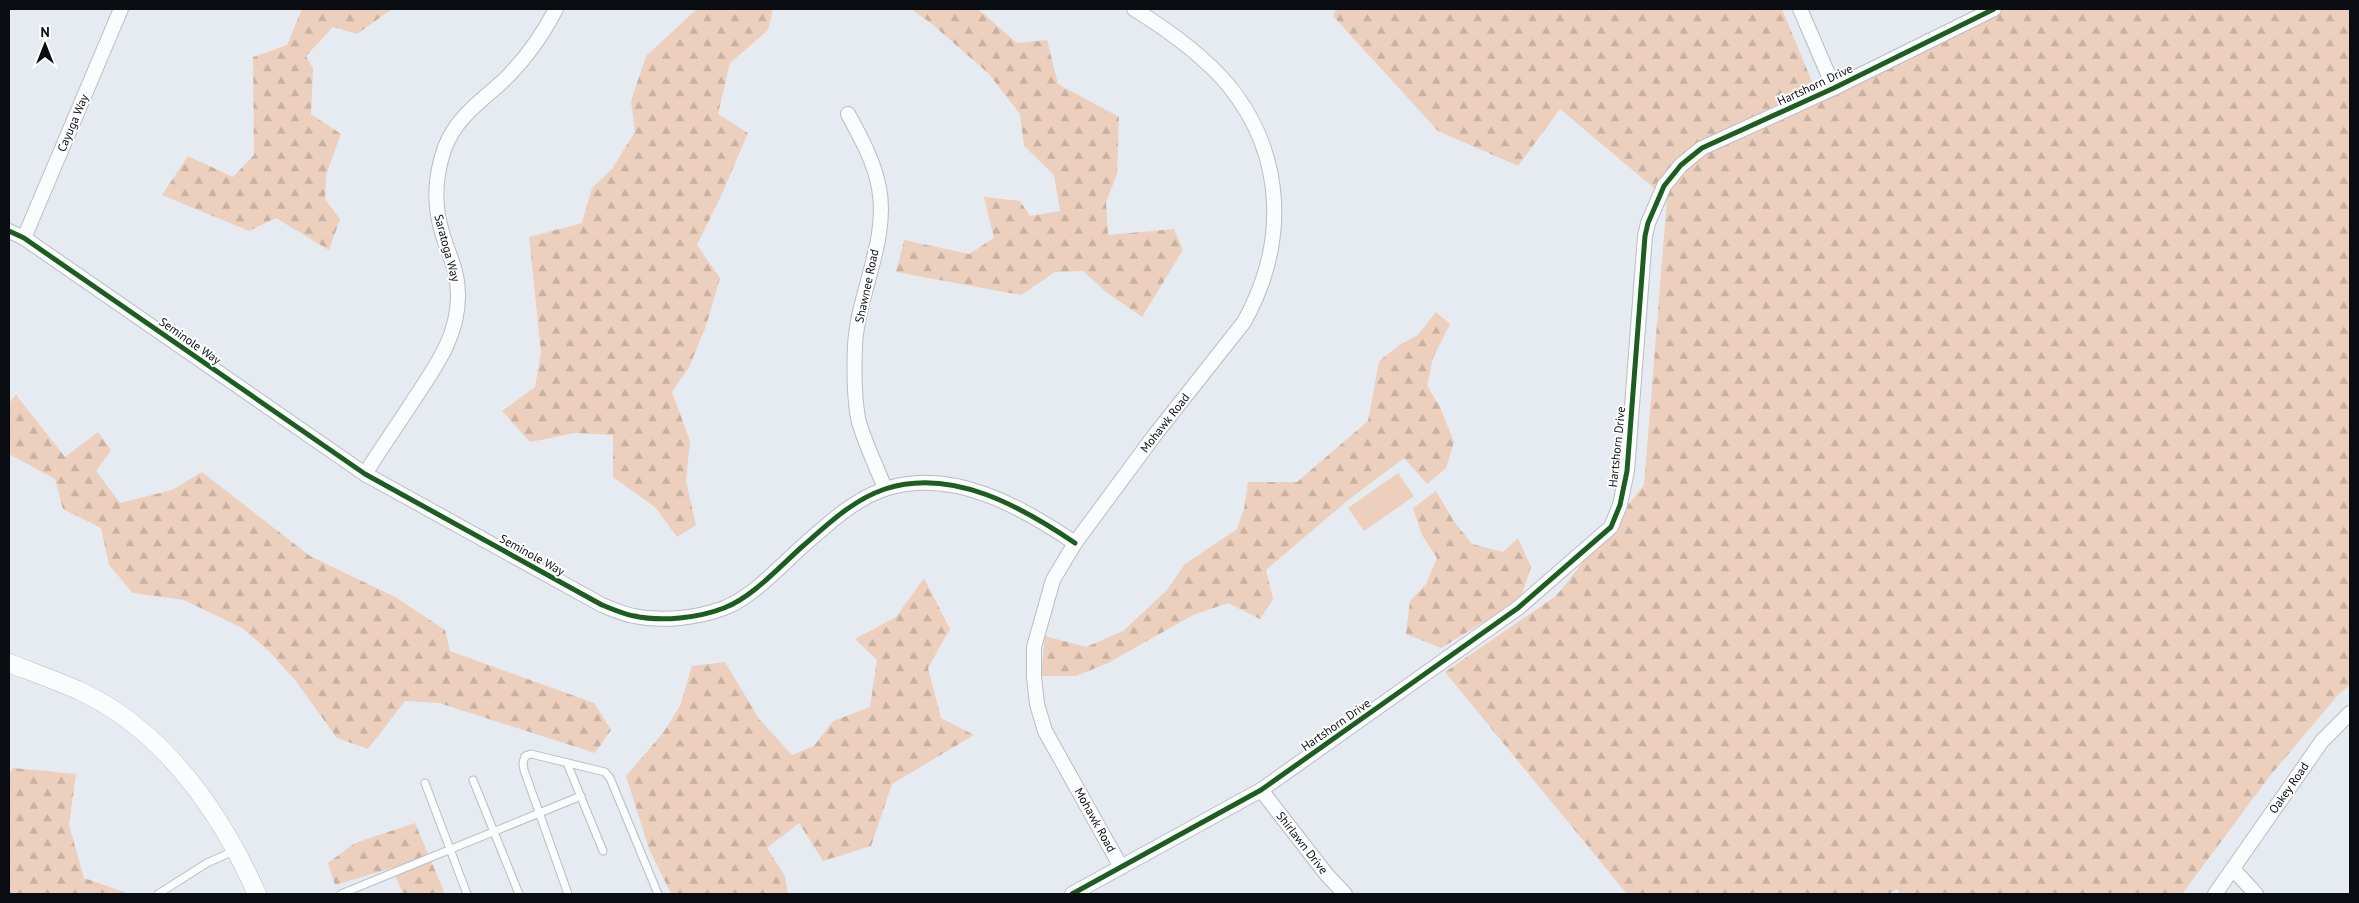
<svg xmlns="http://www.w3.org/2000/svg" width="2359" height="903" font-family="'PT Sans',sans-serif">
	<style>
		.forest { fill: url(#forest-firs) }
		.park { fill: #ecd0bd }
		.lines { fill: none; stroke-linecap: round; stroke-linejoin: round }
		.service-casing { stroke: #b9bdc1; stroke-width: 9 }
		.minor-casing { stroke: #b9bdc1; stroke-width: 16 }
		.tertiary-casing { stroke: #b9bdc1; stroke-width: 19 }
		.service { stroke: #fbfcfd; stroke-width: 7 }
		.minor { stroke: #fbfcfd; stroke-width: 14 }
		.tertiary { stroke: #fbfcfd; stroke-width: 18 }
		.cycleway-casing { stroke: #fff; stroke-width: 8 }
		.cycleway { stroke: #1b5e20; stroke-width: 5 }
		.labels { text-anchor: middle; stroke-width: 4; stroke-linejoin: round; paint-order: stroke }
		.street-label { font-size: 12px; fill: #090c10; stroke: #fff }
	</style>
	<defs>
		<pattern id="forest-firs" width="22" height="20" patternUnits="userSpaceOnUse" patternTransform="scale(1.25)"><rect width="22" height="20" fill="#ecd0bd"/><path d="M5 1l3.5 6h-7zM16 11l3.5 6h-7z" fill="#c9b1a1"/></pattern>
	</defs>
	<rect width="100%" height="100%" fill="#e6ebf1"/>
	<g class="forest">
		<polygon points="302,9 392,9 357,34 333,27 306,56 313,68 311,114 341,134 326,175 325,199 340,219 329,250 276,218 249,231 162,195 188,156 233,177 254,155 253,57 287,45"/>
		<polygon points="697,9 773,9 768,30 730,63 718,114 748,133 721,196 697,245 720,278 706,326 689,367 672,392 690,441 686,481 696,525 677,537 656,508 613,477 613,435 575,433 530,442 502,411 535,387 541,352 529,237 582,223 592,188 612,169 635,132 631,101 646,56"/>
		<polygon points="911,9 978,9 1017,43 1047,40 1058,84 1119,117 1117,174 1106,202 1108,235 1174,229 1183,250 1142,317 1106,292 1083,271 1055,272 1021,295 896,272 904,240 969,254 994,238 984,197 1020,201 1030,216 1060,211 1054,175 1024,146 1020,114 988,73 932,24"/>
		<polygon points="1336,9 1782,9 1820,101 2000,9 2350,9 2350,685 2339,694 2269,777 2182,894 1900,894 1897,889 1889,894 1627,894 1445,672 1556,596 1644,485 1667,199 1560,109 1518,166 1438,131 1333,16"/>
		<polygon points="1436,312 1450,324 1433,358 1427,386 1440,407 1454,442 1446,468 1427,484 1404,458 1347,501 1266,570 1273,599 1260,619 1228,603 1193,615 1108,663 1076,676 1041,676 1045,636 1086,647 1123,631 1167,590 1185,564 1237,529 1244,509 1248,482 1297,482 1368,421 1379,361 1401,344 1418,335"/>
		<polygon points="16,395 65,457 98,432 111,450 96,471 120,503 172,490 202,472 310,556 395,597 445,630 450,651 594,703 611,730 595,753 439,703 405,701 368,749 337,738 295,680 269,651 242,628 184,600 133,593 109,565 101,528 63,509 55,479 9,454 9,403"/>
		<polygon points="1436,491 1453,520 1472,544 1503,552 1518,538 1531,567 1520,600 1441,648 1406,634 1410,601 1426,584 1437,558 1422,535 1413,508"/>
		<polygon points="924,578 950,629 928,668 941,718 974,735 892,784 871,846 823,861 799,823 767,848 785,876 788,894 671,894 649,849 626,776 663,733 680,706 692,666 725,662 759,719 792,755 814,746 833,721 870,707 877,660 855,639 896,617"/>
		<polygon points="13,768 76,774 69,825 84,878 130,894 9,894 9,775"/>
		<polygon points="415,823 445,894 403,894 392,868 335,885 328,863 355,843"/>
	</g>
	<polygon class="park" points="1398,473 1414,496 1364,531 1348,508"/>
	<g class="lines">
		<defs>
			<g id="service">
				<polyline points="567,763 603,851"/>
				<polyline points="473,780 519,894"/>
				<polyline points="425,783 467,894"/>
				<polyline points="158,894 207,863 236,850"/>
				<polyline points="341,894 581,796"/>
				<polyline points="568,894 524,770 523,763 525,756 531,754 605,772 610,778 658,894"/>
			</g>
			<g id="minor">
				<polyline points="1800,9 1834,88"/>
				<path d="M848 114C861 138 874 161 879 188 889 240 858 293 855 345 854 369 854 395 858 418 863 440 877 467 885 489"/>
				<path d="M9 231 24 238 365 474 602 605C612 609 623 614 634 616 662 622 698 618 724 608 753 597 781 565 804 545 829 523 853 500 885 489 952 467 1022 507 1075 543"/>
				<polyline points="24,238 121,9"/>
				<path d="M365 474C380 450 396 427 411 404 433 370 459 337 458 294 458 269 448 255 442 232 433 203 435 175 445 147 456 118 480 102 502 82 524 61 542 36 556 9"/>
				<polyline points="1261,790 1327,875 1345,894"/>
				<path d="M1121 867 1045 731 1037 704 1034 677V647L1053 580 1075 543 1154 436 1244 322C1287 245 1286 157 1229 86 1203 55 1168 30 1134 9"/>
				<polyline points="2233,869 2256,894"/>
				<polyline points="1072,894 1261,790 1518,608 1611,527 1620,505 1627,471 1645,236 1648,223 1664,186 1681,165 1702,148 1834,88 1994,9"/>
				<polyline points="2215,894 2322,741 2350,713"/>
			</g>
			<path id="tertiary" d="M9 663C32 672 57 681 80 691 164 730 221 813 257 894"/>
		</defs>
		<use href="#service" class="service-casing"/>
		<use href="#minor" class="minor-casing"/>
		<use href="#tertiary" class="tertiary-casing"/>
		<use href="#service" class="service"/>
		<use href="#minor" class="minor"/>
		<use href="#tertiary" class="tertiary"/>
		<defs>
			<g id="cycleway">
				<path d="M9 231 24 238 365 474 602 605C612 609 623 614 634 616 662 622 698 618 724 608 753 597 781 565 804 545 829 523 853 500 885 489 952 467 1022 507 1075 543"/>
				<polyline points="1072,894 1261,790 1518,608 1611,527 1620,505 1627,471 1645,236 1648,223 1664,186 1681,165 1702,148 1834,88 1994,9"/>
			</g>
		</defs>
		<use href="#cycleway" class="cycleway-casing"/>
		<use href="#cycleway" class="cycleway"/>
	</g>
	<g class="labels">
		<g class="street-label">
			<text transform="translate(1815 85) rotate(-25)" y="4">Hartshorn Drive</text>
			<text transform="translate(73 123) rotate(-67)" y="4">Cayuga Way</text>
			<text transform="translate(447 248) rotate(75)" y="4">Saratoga Way</text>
			<text transform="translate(867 286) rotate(-78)" y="4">Shawnee Road</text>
			<text transform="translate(190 341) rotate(35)" y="4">Seminole Way</text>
			<text transform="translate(1165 423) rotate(-52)" y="4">Mohawk Road</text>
			<text transform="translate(1617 447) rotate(-84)" y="4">Hartshorn Drive</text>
			<text transform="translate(532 555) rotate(29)" y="4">Seminole Way</text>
			<text transform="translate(1336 725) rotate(-35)" y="4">Hartshorn Drive</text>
			<text transform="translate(2289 788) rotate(-55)" y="4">Oakey Road</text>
			<text transform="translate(1095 820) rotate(61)" y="4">Mohawk Road</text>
			<text transform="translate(1302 843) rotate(52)" y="4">Shirlawn Drive</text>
		</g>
	</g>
	<rect width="2359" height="903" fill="none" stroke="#090c10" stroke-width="20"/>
	<g transform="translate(45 45)" stroke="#ffffff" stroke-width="4" paint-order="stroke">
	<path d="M0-4L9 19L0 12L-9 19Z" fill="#090c10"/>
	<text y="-8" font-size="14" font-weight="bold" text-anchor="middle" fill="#090c10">N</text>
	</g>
</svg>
